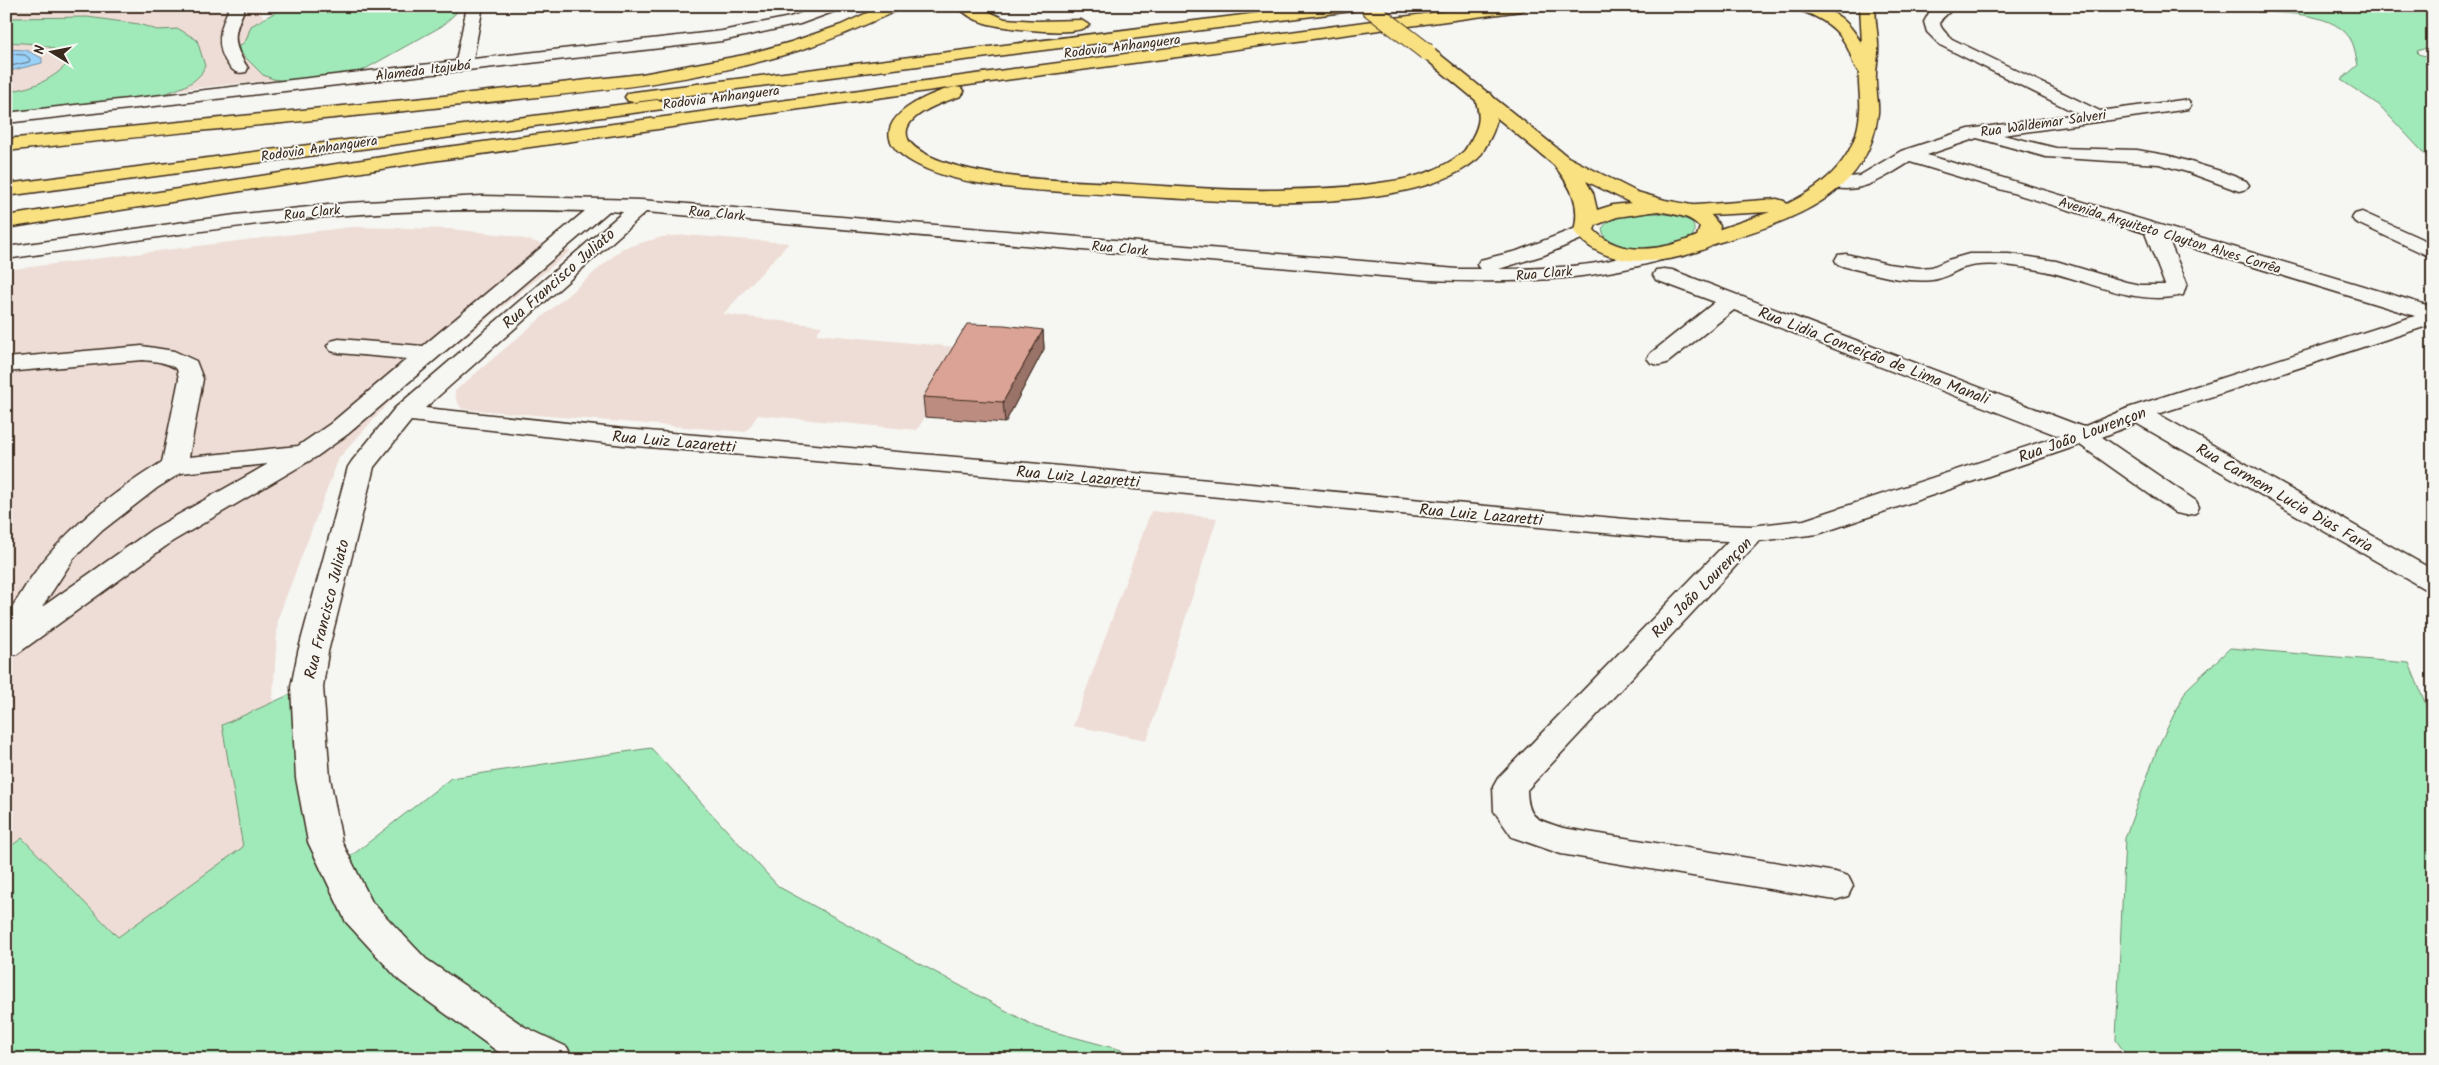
<svg xmlns="http://www.w3.org/2000/svg" width="2439" height="1065" font-family="Kalam,sans-serif">
	<style>
		.built { fill: #eeddd6 }
		.green { fill: #a0eab9; stroke: #6e8a6c }
		.water { fill: #9ad1f9; stroke: #748ea1 }
		.lines { fill: none; stroke-linecap: round; stroke-linejoin: round }
		.shore { stroke: #616d76; stroke-width: 1 }
		.minor-casing { stroke: #3b2a1e; stroke-width: 3 }
		.major-casing { stroke: #3b2a1e; stroke-width: 3 }
		.highway-casing { stroke: #3b2a1e; stroke-width: 3 }
		.minor { fill: #f6f6f2; fill-rule: evenodd }
		.major { fill: #f9e181; fill-rule: evenodd }
		.highway { fill: #f9e181; fill-rule: evenodd }
		.major-bridge-casing { stroke: #3b2a1e; stroke-width: 19; stroke-linecap: butt }
		.major-bridge { stroke: #f9e181; stroke-width: 17 }
		.wall { fill: #bc8c80; stroke: #3b2a1e }
		.shaded-wall { fill: #997268; stroke: #3b2a1e }
		.building { fill: #dba395; stroke: #3b2a1e }
		.labels { text-anchor: middle; stroke-width: 4; stroke-linejoin: round; paint-order: stroke }
		.far-street-label { font-size: 14px; fill: #3b2a1e; stroke: #f6f6f2 }
		.street-label { font-size: 16px; fill: #3b2a1e; stroke: #f6f6f2 }
	</style>
	<rect width="100%" height="100%" fill="#f6f6f2"/>
	<filter id="ink" filterUnits="userSpaceOnUse"><feTurbulence type="fractalNoise" baseFrequency=".02" numOctaves="2"/><feDisplacementMap in="SourceGraphic" scale="10" xChannelSelector="R" yChannelSelector="G"/><feConvolveMatrix kernelMatrix="1 2 1 2 8 2 1 2 1" color-interpolation-filters="sRGB"/></filter>
	<g filter="url(#ink)">
		<g class="built">
			<polygon points="6,6 267,6 259,10 303,77 6,107"/>
			<polygon points="351,227 450,229 508,235 571,251 398,392 339,458 278,618 260,903 6,1059 6,270"/>
			<polygon points="686,235 789,243 723,314 822,326 816,334 967,348 917,430 758,415 746,432 462,409 456,400 455,391 623,248 662,237"/>
			<polygon points="1151,511 1217,518 1147,740 1073,726"/>
		</g>
		<g class="green">
			<polygon points="292,6 458,6 456,13 442,26 358,73 291,82 273,79 263,75 237,49 246,40 251,26 283,8"/>
			<path d="M2316 6H2433V46L2417 51 2418 54 2433 58V163L2379 105 2341 80 2358 65C2356 57 2355 48 2352 42 2338 12 2284 13 2257 12Z"/>
			<path d="M6 12 9 13 8 17 12 18 87 17 139 24 157 30 179 29 197 40 205 66C203 69 202 74 199 76 174 105 46 110 6 114V92C30 88 50 82 67 64 60 41 27 44 6 42Z"/>
			<path d="M1648 213C1664 213 1678 215 1692 222 1706 250 1647 250 1631 248 1622 246 1613 242 1605 238L1602 229C1610 214 1634 215 1648 213Z"/>
			<polygon points="2230,648 2409,663 2433,722 2433,1059 2129,1059 2116,1040 2125,838 2158,747 2186,690"/>
			<polygon points="307,687 337,867 451,778 651,748 779,887 1036,1027 1155,1059 6,1059 6,850 22,838 118,937 243,847 222,725"/>
		</g>
		<polygon class="water" points="6,49 26,50 42,58 42,63 6,72"/>
		<g class="lines">
			<polyline class="shore" points="6,54 25,55 30,59 29,62 6,67"/>
			<defs>
				<g id="minor">
					<path d="M230 6H246C233 33 231 43 248 68L246 72C238 74 234 72 229 66 214 46 220 27 230 6Z"/>
					<polygon points="467,6 483,6 473,59 722,31 790,17 821,6 844,6 841,9 800,24 722,41 6,123 6,113 456,61"/>
					<path d="M1936 6H1955C1943 21 1930 19 1952 39L2100 111 2182 100 2188 101 2191 105 2188 109 2182 110 2003 135 2056 148 2137 150 2171 156 2223 172 2246 181 2249 185 2246 189 2239 191 2187 172 2159 164 2046 157 1977 138 1927 155 2433 307V324L2158 414 2433 570V591L2423 588 2136 423 2102 437 2196 501 2199 507 2196 513 2186 515 2176 513 2080 445 1818 534 1759 541 1527 790C1528 820 1537 819 1563 828L1835 872 1848 876 1853 886 1848 896 1835 900 1561 854 1512 837 1494 811 1493 787 1498 778 1728 541 1668 539 1028 479 624 445 411 421 374 467 328 652 323 687 330 778 342 842 372 902 426 959 525 1027 567 1047 573 1059H513L497 1051 400 981 346 922 308 842 296 778 291 687 298 652 348 467 352 461 395 408 623 212 609 211 348 434 316 457 173 541 17 654 6 657C6 645 3 629 6 618 8 611 16 602 20 595 53 538 106 497 162 462L179 379 177 369C166 362 155 361 142 360L6 372V358L142 346 174 351 196 361 203 379 189 457 298 446 330 424 407 359 339 353 331 351 327 346 331 341 339 339 423 346 585 211C506 209 427 209 347 215 233 224 120 243 6 259V247L235 215 347 203 482 196 641 200 1457 269H1480L1477 265 1480 260 1517 251 1584 225 1591 227 1594 231 1591 235 1544 255 1499 269C1533 269 1568 268 1602 262 1620 259 1649 246 1665 251L1669 255 1665 259C1587 282 1509 283 1428 280L646 212 425 408 624 429 1028 463 1668 523 1751 526 1804 520 2059 436 1734 310 1667 363 1659 365 1651 363 1647 358 1651 353 1715 302 1656 280 1653 275 1656 270 1664 269 1672 270 2083 427 2128 408 2415 316 2169 241 2187 283 2183 295C2132 307 2088 279 2039 270 2016 266 1986 261 1963 268 1952 272 1944 279 1932 280 1900 283 1869 272 1838 265L1835 260 1838 255 1846 254 1888 264 1920 268 1932 267 1948 260 1969 254H2009L2056 261 2126 282 2140 285H2165L2145 233 1910 162C1885 177 1861 195 1830 187L1827 183 1830 179 1859 176 1901 151 1969 129 2078 114 1940 45 1927 32 1924 22 1930 11ZM268 464 153 529 42 607 74 558 103 530 157 488 181 473Z"/>
					<polygon points="2362,212 2433,244 2433,258 2355,222 2352,218 2355,214"/>
				</g>
				<path id="major" d="M1427 47 1433 49 1568 157 1637 192 1665 200 1697 206 1710 214 1720 226C1719 231 1719 241 1714 244 1710 248 1701 250 1696 252 1659 265 1600 268 1574 231 1581 203 1571 187 1554 165L1421 55 1419 52 1421 49ZM1586 181 1631 203 1613 205 1597 210 1593 193ZM1658 211C1674 215 1688 214 1700 227L1697 236C1666 249 1621 259 1594 230L1596 225 1617 217Z"/>
				<g id="highway">
					<path d="M882 6H903L900 9C868 24 837 38 803 49 696 84 582 92 470 104 316 121 161 133 6 151V139L425 98 642 74 744 55 791 42 841 25Z"/>
					<path d="M958 6H976L1005 19 1037 21 1081 20 1089 25C1080 38 1001 28 985 23 975 20 964 14 958 6Z"/>
					<polygon points="1313,6 1360,6 1352,11 634,102 628,101 625,97 628,93 634,92"/>
					<polygon points="1484,6 1529,6 1521,11 976,84 432,161 6,228 6,216 432,149 976,74"/>
					<path d="M1793 6C1828 6 1844 13 1862 44L1860 6H1876C1874 19 1878 31 1878 44 1879 57 1875 70 1876 82 1876 92 1879 103 1878 113 1869 199 1785 222 1714 244L1707 246 1700 244 1697 240 1700 236 1770 212 1690 216 1683 214 1680 210 1683 206 1777 199 1784 201 1787 204C1826 185 1858 157 1860 110 1861 98 1858 85 1859 72 1853 67 1852 58 1849 51 1839 27 1820 17 1796 9Z"/>
					<path d="M955 87 961 88 964 92 961 96C946 101 898 116 908 139 914 152 943 162 957 166 1007 180 1062 180 1114 183 1168 186 1223 191 1277 190 1313 189 1350 188 1386 182 1411 179 1443 170 1463 152 1466 150 1468 144 1471 140 1481 122 1480 116 1475 97L1478 93H1490L1493 97C1498 119 1498 124 1487 144 1484 149 1481 157 1476 160 1452 180 1417 189 1387 194 1297 209 1206 200 1117 195 1061 191 968 191 918 165 853 132 913 97 955 87Z"/>
					<polygon points="657,100 663,101 666,105 663,109 6,196 6,184"/>
				</g>
			</defs>
			<use href="#minor" class="minor-casing"/>
			<use href="#major" class="major-casing"/>
			<use href="#highway" class="highway-casing"/>
			<use href="#minor" class="minor"/>
			<use href="#major" class="major"/>
			<use href="#highway" class="highway"/>
			<defs>
				<polyline id="major-bridge" points="1367,6 1427,52"/>
			</defs>
			<use href="#major-bridge" class="major-bridge-casing"/>
			<use href="#major-bridge" class="major-bridge"/>
		</g>
		<polygon class="wall" points="1043,330 1044,349 1005,423 925,417 923,397"/>
		<polygon class="shaded-wall" points="1043,330 1044,349 1005,423 1003,402"/>
		<polygon class="building" points="967,324 1004,325 1043,330 1003,402 923,397"/>
	</g>
	<g class="labels">
		<g class="far-street-label">
			<text transform="translate(1122 46) rotate(-7)" y="5">Rodovia Anhanguera</text>
			<text transform="translate(423 70) rotate(-7)" y="5">Alameda Itajubá</text>
			<text transform="translate(721 97) rotate(-7)" y="5">Rodovia Anhanguera</text>
			<text transform="translate(2043 123) rotate(-8)" y="5">Rua Waldemar Salveri</text>
			<text transform="translate(319 148) rotate(-8)" y="5">Rodovia Anhanguera</text>
			<text transform="translate(312 212) rotate(-6)" y="5">Rua Clark</text>
			<text transform="translate(717 213) rotate(5)" y="5">Rua Clark</text>
			<text transform="translate(2170 235) rotate(17)" y="5">Avenida Arquiteto Clayton Alves Corrêa</text>
			<text transform="translate(1120 248) rotate(5)" y="5">Rua Clark</text>
			<text transform="translate(1544 273) rotate(-5)" y="5">Rua Clark</text>
		</g>
		<g class="street-label">
			<text transform="translate(558 278) rotate(-41)" y="6">Rua Francisco Juliato</text>
			<text transform="translate(1874 355) rotate(21)" y="6">Rua Lidia Conceição de Lima Manali</text>
			<text transform="translate(2082 434) rotate(-20)" y="6">Rua João Lourençon</text>
			<text transform="translate(674 441) rotate(5)" y="6">Rua Luiz Lazaretti</text>
			<text transform="translate(1078 476) rotate(5)" y="6">Rua Luiz Lazaretti</text>
			<text transform="translate(2285 497) rotate(30)" y="6">Rua Carmem Lucia Dias Faria</text>
			<text transform="translate(1481 514) rotate(5)" y="6">Rua Luiz Lazaretti</text>
			<text transform="translate(1701 587) rotate(-45)" y="6">Rua João Lourençon</text>
			<text transform="translate(326 609) rotate(-76)" y="6">Rua Francisco Juliato</text>
		</g>
	</g>
	<rect width="2439" height="1065" fill="none" stroke="#f6f6f2" stroke-width="25"/>
	<rect x="12" y="12" width="2414" height="1040" fill="none" stroke="#3b2a1e" stroke-width="2" filter="url(#ink)"/>
	<g transform="translate(52 52) rotate(280)" stroke="#f6f6f2" stroke-width="4" paint-order="stroke">
	<path d="M0-4L9 19L0 12L-9 19Z" fill="#3b2a1e"/>
	<text y="-8" font-size="14" font-weight="bold" text-anchor="middle" fill="#3b2a1e">N</text>
	</g>
</svg>
